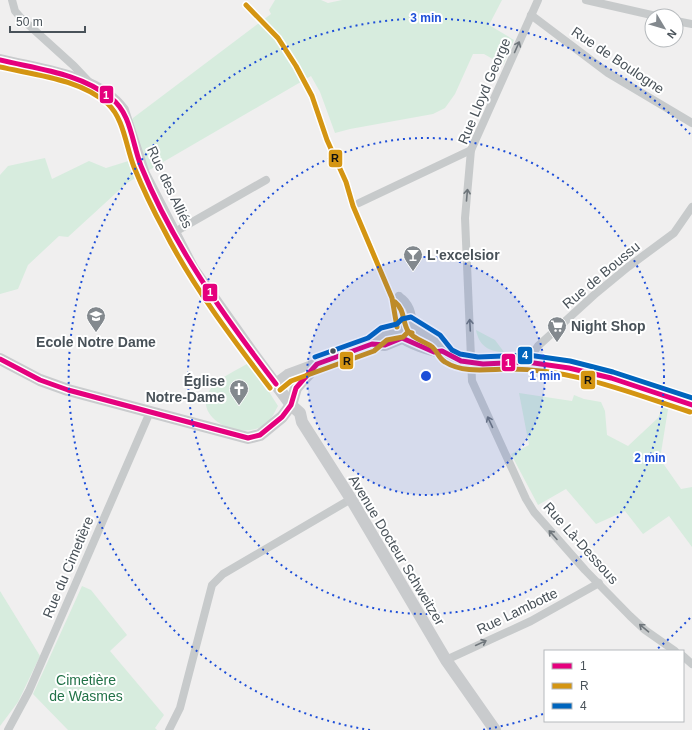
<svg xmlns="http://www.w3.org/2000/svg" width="692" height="730" font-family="Helvetica,sans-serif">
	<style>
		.green { fill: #d7ecde }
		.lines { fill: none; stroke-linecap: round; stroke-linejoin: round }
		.street { stroke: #c7cacb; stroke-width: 8 }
		.secondary { stroke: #c9cbcd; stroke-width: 12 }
		.bus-1-casing { stroke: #fff; stroke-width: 8 }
		.bus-2-casing { stroke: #fff; stroke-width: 8 }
		.bus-3-casing { stroke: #fff; stroke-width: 8 }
		.bus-1 { stroke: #e5007d; stroke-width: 5 }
		.bus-2 { stroke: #d49512; stroke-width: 5 }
		.bus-3 { stroke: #0065bd; stroke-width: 5 }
		.oneway { stroke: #6f767b }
		.ring { fill: none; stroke: #1d4ed8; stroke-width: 2; stroke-dasharray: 2 4 }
		.bus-dot { fill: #495259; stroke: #fff; stroke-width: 1.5 }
		.labels { text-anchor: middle; stroke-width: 4; stroke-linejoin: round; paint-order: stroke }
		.street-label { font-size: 14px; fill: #495259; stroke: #fff }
		.poi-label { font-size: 14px; font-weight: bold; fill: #495259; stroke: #fff; text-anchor: start }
		.park-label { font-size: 14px; fill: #227248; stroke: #fff }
		.centre { fill: #1d4ed8; stroke: #fff; stroke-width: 2 }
		.ring-label { font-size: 12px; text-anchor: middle; font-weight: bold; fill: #1d4ed8; stroke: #fff; stroke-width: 4; stroke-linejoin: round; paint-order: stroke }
		.line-badge { stroke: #fff; stroke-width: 1.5 }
		.badge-label { font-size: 11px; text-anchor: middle; font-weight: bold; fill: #fff }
		.pale-badge-label { font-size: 11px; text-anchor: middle; font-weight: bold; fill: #111 }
	</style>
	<rect width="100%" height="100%" fill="#f0efef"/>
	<g class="green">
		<polygon points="275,0 321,0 328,3 342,0 502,0 489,25 514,40 503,65 484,54 473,54 455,94 445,108 433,114 350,129 335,133 320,92 311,76 127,183 68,237 59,236 28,265 18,289 0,294 0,175 8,166 45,158 52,179 89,161 106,168 138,158 128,126 133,118 271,14 269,10"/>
		<path d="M476 330 495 340 504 352C489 352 479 346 476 330Z"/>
		<path d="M250 362 278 406C275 411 273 416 270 420 246 447 185 417 213 386 221 377 239 369 250 362Z"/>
		<polygon points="519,393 572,401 574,395 584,399 601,402 605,411 607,435 628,446 658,418 665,401 669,403 660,459 681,489 692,487 692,547 669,516 643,534 625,511 596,524 566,489 538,505 511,454 529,445"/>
		<polygon points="82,586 91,590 127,635 110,651 164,715 155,728 157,730 68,730 33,694"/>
		<polygon points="0,591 40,656 18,702 0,726"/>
	</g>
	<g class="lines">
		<g class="street">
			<polyline points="12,0 15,11 21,18 74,66 90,83"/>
			<polyline points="538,0 471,150 465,218 472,381 526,499 534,512 585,570 630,616 645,630 675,651"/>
			<polyline points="586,0 656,16"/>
			<polyline points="531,15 608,73 692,123"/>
			<polyline points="676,21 692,24"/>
			<polyline points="359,203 471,150"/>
			<polyline points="173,233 266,180"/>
			<path d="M399 296C410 303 412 313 413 326"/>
			<polyline points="399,296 404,326"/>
			<polyline points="527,362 538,346 594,295 628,267 674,233 692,207"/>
			<polyline points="683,656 692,664"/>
			<polyline points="446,660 531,621 599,583"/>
			<polyline points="8,730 29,691 150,412"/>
			<polyline points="169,730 180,708 212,585 223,574 351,499"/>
		</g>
		<g class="secondary">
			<path d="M0 60C40 70 97 75 123 110L144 174 193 269 254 355 291 405 300 413 302 422 351 499 446 660 495 730"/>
			<path d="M401 330V336C406 342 433 352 442 351"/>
			<polyline points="372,344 385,345 402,338"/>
			<polyline points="0,359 40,380 68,390 248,438 260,435 282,417 291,405 296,388 315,367"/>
			<path d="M276 384 288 375 372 344 384 334 401 330 405 325 410 324C414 326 414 329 417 330 423 335 431 335 438 343 442 347 443 353 449 357 472 370 502 361 527 362 584 365 638 388 692 405"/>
		</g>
		<defs>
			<g id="bus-1">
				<path d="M0 60C37 69 80 73 111 98 131 113 132 143 141 166 173 245 224 316 276 384"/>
				<polyline points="0,359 40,380 68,390 248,438 260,435 282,417 291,405 296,388 317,364 372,344 385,345 402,338 434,352 442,351 461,361 483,364 527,362 569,368 611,378 692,405"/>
			</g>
			<g id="bus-2">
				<polyline points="246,5 278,38 296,66 312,96 327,140 346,182 353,206 392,298 397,327"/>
				<path d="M0 67C35 75 80 79 108 104 124 119 126 147 134 167 143 189 153 210 164 230 193 287 232 338 270 388"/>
				<path d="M395 302C405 310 402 321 408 331 413 339 424 341 431 346 437 350 438 358 445 362 464 374 489 369 510 369 573 369 630 393 690 412"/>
				<polyline points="280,390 291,381 374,351 387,340 403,337 408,332 412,333"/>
			</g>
			<polyline id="bus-3" points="315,357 368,338 381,328 397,324 402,319 411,317 440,335 452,350 460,354 478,357 528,355 570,361 613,372 692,398"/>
		</defs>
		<use href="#bus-1" class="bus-1-casing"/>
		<use href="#bus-2" class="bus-2-casing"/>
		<use href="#bus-3" class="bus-3-casing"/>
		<use href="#bus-1" class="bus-1"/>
		<use href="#bus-2" class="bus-2"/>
		<use href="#bus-3" class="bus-3"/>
	</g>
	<defs><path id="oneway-shaft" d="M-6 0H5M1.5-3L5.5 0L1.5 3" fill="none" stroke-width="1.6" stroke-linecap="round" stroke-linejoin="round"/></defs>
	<g class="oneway">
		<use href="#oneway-shaft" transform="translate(517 47) rotate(-66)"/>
		<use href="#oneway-shaft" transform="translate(467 195) rotate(-85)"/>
		<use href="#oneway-shaft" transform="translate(470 325) rotate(-93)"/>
		<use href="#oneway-shaft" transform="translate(490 422) rotate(-115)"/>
		<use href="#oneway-shaft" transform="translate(553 535) rotate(-132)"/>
		<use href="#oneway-shaft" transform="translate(644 628) rotate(-140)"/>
		<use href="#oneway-shaft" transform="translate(481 643) rotate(-25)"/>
	</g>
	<circle cx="426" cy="376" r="119" fill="#1d4ed8" fill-opacity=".12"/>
	<g class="ring">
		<circle cx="426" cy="376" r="119"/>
		<circle cx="426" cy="376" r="238"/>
		<path d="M690 618A358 358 0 0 1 656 650M543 714A358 358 0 0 1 482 730M370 730A358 358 0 1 1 690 134"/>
	</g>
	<defs>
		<symbol id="bar-pin" viewBox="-11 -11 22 30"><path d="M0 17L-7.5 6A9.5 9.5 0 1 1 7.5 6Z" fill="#83898e" stroke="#fff"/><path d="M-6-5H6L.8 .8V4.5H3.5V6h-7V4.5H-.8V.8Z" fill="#fff"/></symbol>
		<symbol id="school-pin" viewBox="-11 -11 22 30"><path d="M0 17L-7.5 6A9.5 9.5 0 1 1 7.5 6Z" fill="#83898e" stroke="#fff"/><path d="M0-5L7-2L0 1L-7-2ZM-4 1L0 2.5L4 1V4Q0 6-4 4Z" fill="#fff"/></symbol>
		<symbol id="supermarket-pin" viewBox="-11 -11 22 30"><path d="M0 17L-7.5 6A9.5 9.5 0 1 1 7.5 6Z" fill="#83898e" stroke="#fff"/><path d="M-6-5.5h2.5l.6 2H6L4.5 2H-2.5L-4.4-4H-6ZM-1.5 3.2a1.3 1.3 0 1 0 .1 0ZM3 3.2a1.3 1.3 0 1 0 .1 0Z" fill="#fff"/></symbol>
		<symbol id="church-pin" viewBox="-11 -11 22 30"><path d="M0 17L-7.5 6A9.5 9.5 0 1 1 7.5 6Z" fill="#83898e" stroke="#fff"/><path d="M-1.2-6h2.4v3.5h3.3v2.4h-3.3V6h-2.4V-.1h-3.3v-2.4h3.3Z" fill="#fff"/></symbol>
	</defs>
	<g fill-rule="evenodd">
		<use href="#bar-pin" x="402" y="244" width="22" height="30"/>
		<use href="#school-pin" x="85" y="305" width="22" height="30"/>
		<use href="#supermarket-pin" x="546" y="315" width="22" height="30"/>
		<use href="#church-pin" x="228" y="378" width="22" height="30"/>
	</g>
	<circle class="bus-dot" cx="333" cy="351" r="3.5"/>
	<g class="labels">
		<g class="street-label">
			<text transform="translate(618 60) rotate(34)" y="5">Rue de Boulogne</text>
			<text transform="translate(484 91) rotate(-67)" y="5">Rue Lloyd George</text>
			<text transform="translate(170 187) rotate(65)" y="5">Rue des Alliés</text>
			<text transform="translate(601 275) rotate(-40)" y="5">Rue de Boussu</text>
			<text transform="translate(581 543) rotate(48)" y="5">Rue Là-Dessous</text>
			<text transform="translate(397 550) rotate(59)" y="5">Avenue Docteur Schweitzer</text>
			<text transform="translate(68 567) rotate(-67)" y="5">Rue du Cimetière</text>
			<text transform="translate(517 611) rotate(-26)" y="5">Rue Lambotte</text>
		</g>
		<g class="poi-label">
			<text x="427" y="260">L'excelsior</text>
			<text x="571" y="331">Night Shop</text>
			<text x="96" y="347" text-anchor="middle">Ecole Notre Dame</text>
			<text x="225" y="386" text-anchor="end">Église<tspan x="225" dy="16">Notre-Dame</tspan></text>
		</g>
		<g class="park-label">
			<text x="86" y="685">Cimetière<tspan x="86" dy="16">de Wasmes</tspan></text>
		</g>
	</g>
	<circle cx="426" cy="376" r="6" class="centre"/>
	<g class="ring-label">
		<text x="426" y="22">3 min</text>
		<text x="545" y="380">1 min</text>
		<text x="650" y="462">2 min</text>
	</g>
	<g class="line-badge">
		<rect x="99" y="85" width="15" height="19" rx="4" fill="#e5007d"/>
		<rect x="328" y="149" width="15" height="19" rx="4" fill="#d49512"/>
		<rect x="202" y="283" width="16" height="19" rx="4" fill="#e5007d"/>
		<rect x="517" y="346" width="16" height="19" rx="4" fill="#0065bd"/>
		<rect x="339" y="351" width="15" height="19" rx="4" fill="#d49512"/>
		<rect x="501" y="353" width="15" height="19" rx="4" fill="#e5007d"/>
		<rect x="580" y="370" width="16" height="20" rx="4" fill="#d49512"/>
	</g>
	<g class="badge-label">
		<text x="106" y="99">1</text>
		<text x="210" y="296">1</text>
		<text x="525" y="359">4</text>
		<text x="508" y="367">1</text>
	</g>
	<g class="pale-badge-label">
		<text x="335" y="162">R</text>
		<text x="347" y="365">R</text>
		<text x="588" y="384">R</text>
	</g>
	<rect x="544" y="650" width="140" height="72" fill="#ffffff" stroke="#b6babd"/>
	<rect x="552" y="663" width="20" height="6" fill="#e5007d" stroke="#b6babd"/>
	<text x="580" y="670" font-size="12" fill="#495259">1</text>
	<rect x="552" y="683" width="20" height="6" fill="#d49512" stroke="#b6babd"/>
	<text x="580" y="690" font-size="12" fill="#495259">R</text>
	<rect x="552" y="703" width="20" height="6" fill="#0065bd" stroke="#b6babd"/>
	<text x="580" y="710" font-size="12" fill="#495259">4</text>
	<g transform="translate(664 28) rotate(128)"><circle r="19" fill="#ffffff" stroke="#b6babd"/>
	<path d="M0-3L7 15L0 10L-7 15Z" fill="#83898e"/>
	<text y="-6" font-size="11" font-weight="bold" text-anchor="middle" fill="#495259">N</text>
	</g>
	<path d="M10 26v6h75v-6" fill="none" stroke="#495259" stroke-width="2"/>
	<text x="16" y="26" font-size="12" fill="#495259" stroke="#ffffff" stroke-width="3" paint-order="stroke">50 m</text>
</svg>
